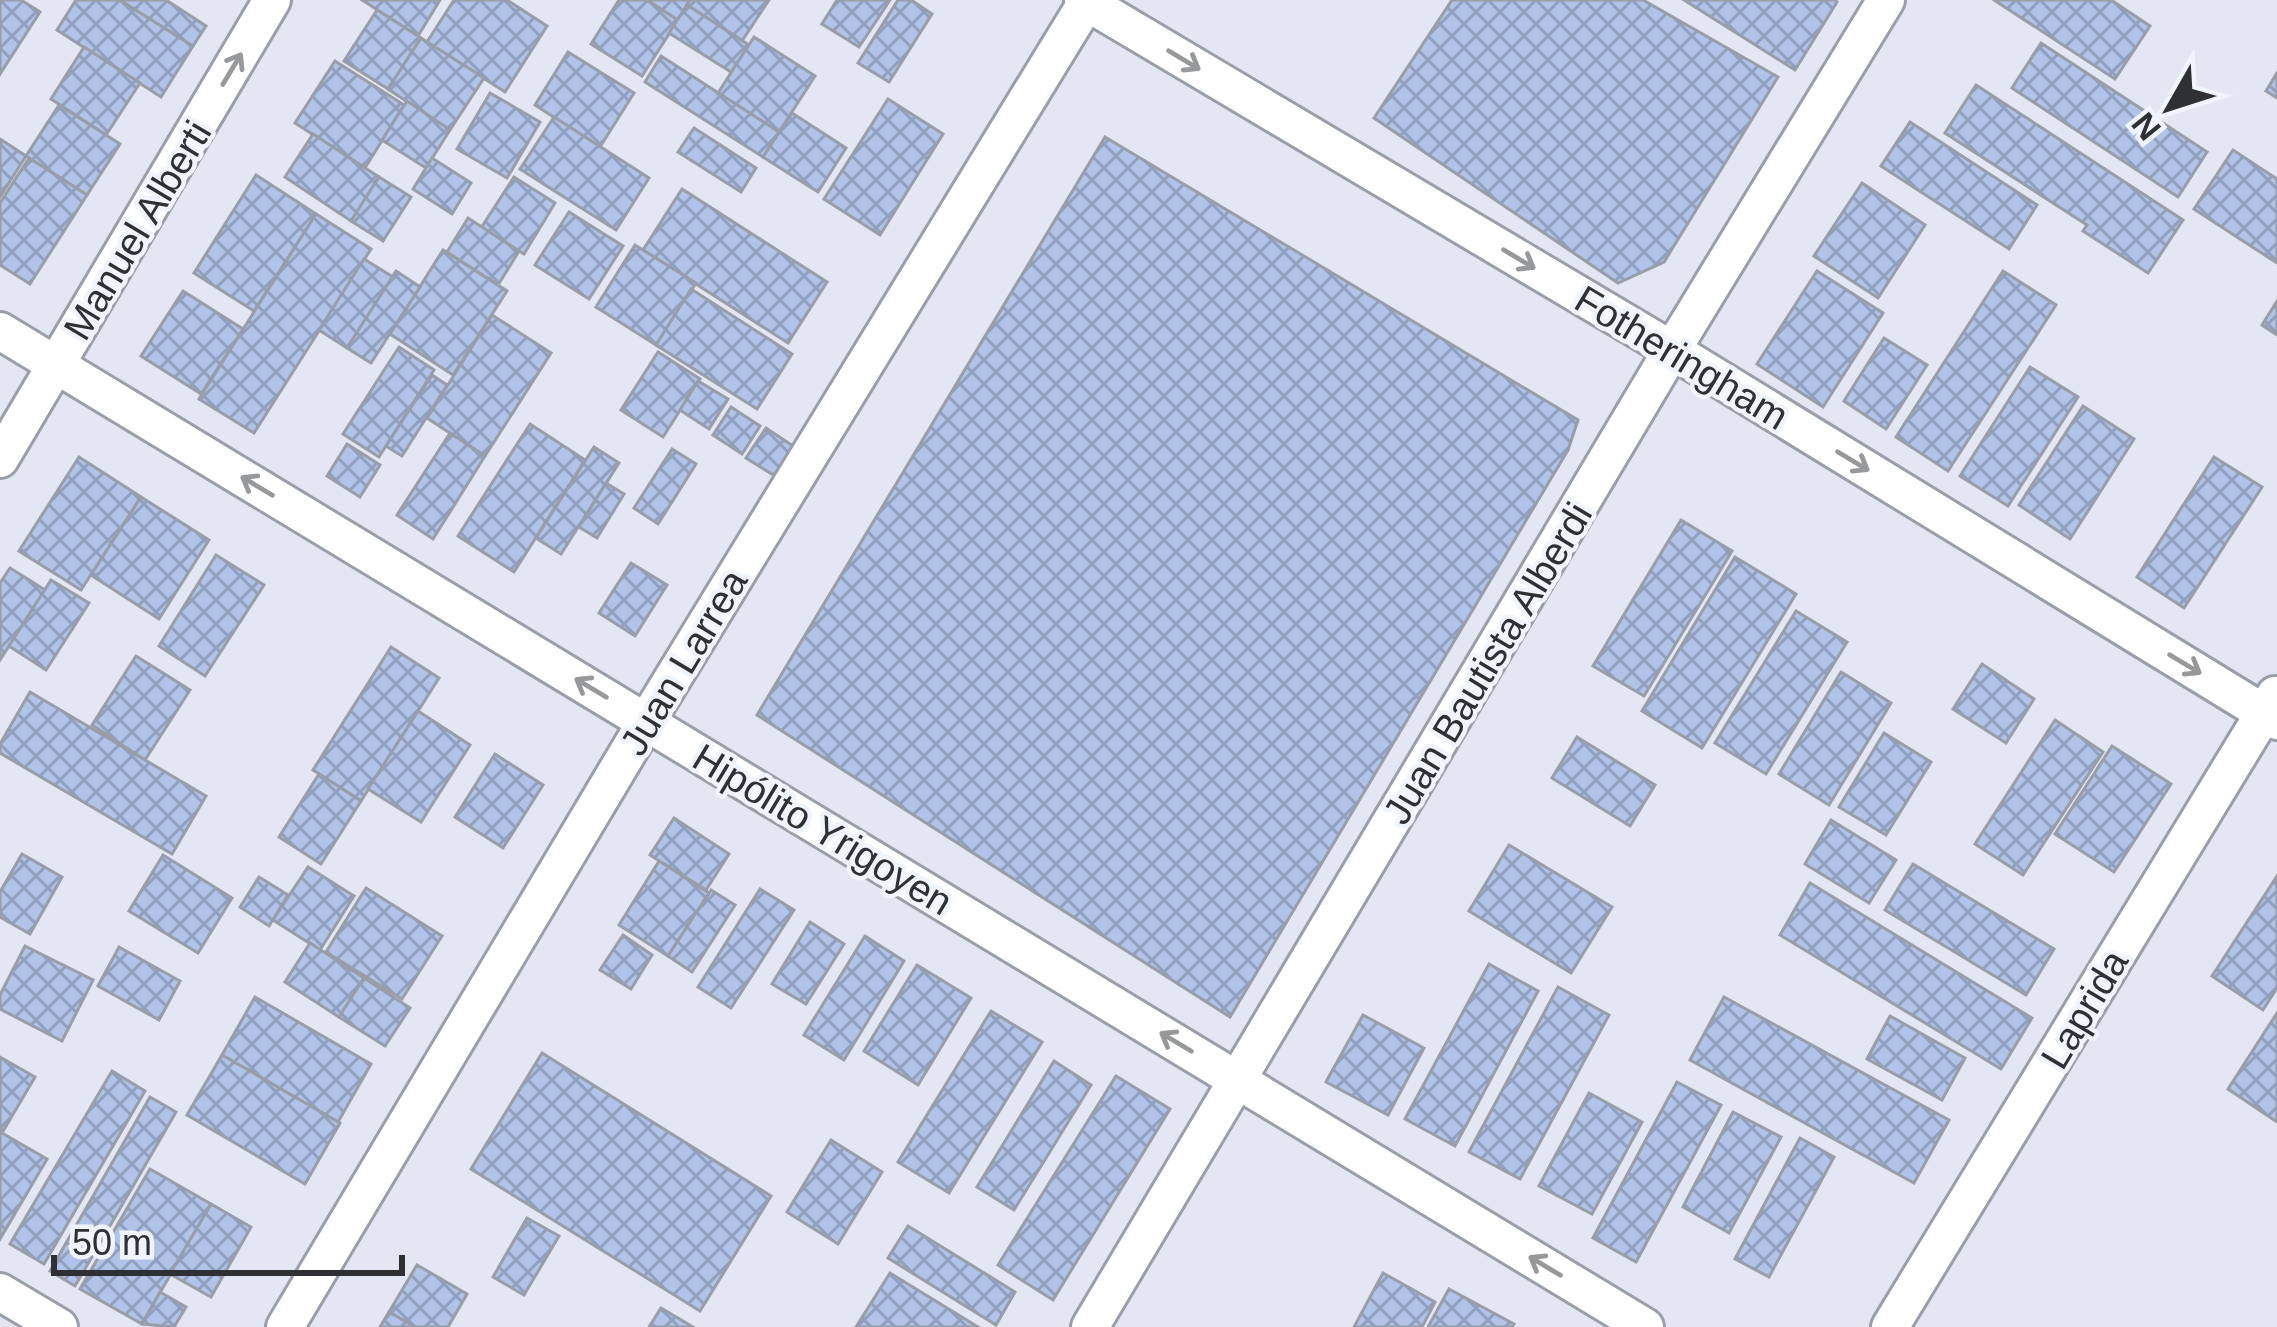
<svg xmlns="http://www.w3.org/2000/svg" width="2277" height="1327" font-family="Helvetica,sans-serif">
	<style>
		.building { fill: url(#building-cross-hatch); stroke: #989da8; stroke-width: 3 }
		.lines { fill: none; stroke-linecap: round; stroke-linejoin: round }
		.minor-casing { stroke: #999ea8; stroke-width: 42 }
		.minor { stroke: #fff; stroke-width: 36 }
		.oneway { stroke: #96989a }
		.labels { text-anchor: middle; stroke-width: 9; stroke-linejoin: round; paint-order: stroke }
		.street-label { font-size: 39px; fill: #2e3034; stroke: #f0f4fe }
	</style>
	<defs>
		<pattern id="building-cross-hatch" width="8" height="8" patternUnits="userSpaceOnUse" patternTransform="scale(3)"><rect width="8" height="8" fill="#b1c3e9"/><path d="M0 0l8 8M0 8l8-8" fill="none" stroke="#909fbe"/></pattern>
	</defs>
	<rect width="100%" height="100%" fill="#e2e7f3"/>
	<g class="building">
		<polygon points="0,0 21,0 40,12 0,74"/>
		<polygon points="76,0 120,0 193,46 161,97 57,30"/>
		<polygon points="120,0 166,0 206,26 193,46"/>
		<polygon points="362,0 440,0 418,36"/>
		<polygon points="454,0 507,0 547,26 505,92 427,42"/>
		<polygon points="619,0 647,0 678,20 642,76 591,44"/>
		<polygon points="647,0 690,0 678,20"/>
		<polygon points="690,0 769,0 742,41 687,5"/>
		<polygon points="837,0 890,0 859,47 822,24"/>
		<polygon points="898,0 911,0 932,14 889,82 858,63"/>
		<polygon points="1452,0 1643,0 1778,77 1664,262 1618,283 1374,118"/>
		<polygon points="1684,0 1835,0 1837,2 1795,70"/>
		<polygon points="1994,0 2111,0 2150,26 2115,79"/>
		<polygon points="687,5 749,45 731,72 669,33"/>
		<polygon points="377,10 421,38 388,89 344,61"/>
		<polygon points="754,37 815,76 779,132 718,93"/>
		<polygon points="421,38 484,78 450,130 388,89"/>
		<polygon points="2041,43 2207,152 2178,197 2012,88"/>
		<polygon points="84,47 140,83 106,135 51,99"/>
		<polygon points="568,52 634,93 600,147 535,105"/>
		<polygon points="661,56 779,132 763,157 645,82"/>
		<polygon points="335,61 404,105 365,168 295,123"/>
		<polygon points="2277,73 2277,98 2266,91"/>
		<polygon points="1976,85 2183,220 2148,273 2083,231 2087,225 1945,133"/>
		<polygon points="490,93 540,122 507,178 457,149"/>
		<polygon points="888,99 943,134 880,235 824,199"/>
		<polygon points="407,101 450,130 426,168 382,140"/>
		<polygon points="59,105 120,144 87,195 26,156"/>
		<polygon points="792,113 846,148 818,192 763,157"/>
		<polygon points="554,117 649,178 616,230 520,169"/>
		<polygon points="1910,122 2037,205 2009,249 1881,166"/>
		<polygon points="694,128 756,168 741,192 678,152"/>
		<polygon points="313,134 379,177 351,221 285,177"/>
		<polygon points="1105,137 1578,420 1568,450 1230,1017 757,715"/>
		<polygon points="0,139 26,156 0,197"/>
		<polygon points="2233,150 2277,179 2277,263 2194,209"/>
		<polygon points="29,158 87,195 30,284 0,265 0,203"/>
		<polygon points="432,158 471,183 452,214 413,189"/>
		<polygon points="256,175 316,214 254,311 194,273"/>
		<polygon points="379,177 411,197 383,241 351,221"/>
		<polygon points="514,177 555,203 524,254 481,228"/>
		<polygon points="1862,183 1925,225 1878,298 1814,256"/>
		<polygon points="682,189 827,282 788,343 643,250"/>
		<polygon points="569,212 623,246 589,299 535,265"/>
		<polygon points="316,214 371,249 254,433 199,399"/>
		<polygon points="468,218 519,251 498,285 447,252"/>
		<polygon points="635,245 696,283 656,345 596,307"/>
		<polygon points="443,250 507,291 453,375 390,334"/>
		<polygon points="364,259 393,277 347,348 319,330"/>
		<polygon points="396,271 420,287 371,363 347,348"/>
		<polygon points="1817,271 1883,313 1823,407 1757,364"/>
		<polygon points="2003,271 2056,305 1948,471 1896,437"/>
		<polygon points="691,289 792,354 757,409 656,345"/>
		<polygon points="183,291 243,329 201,394 141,356"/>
		<polygon points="2277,301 2277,335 2262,325"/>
		<polygon points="492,315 551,353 485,456 427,418"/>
		<polygon points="1884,338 1927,365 1886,429 1844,401"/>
		<polygon points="399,347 434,370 379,457 343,434"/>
		<polygon points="658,352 700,379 663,437 621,410"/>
		<polygon points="2030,367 2078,397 2008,506 1960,476"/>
		<polygon points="432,375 447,385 402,456 386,446"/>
		<polygon points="698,381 728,399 709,429 680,410"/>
		<polygon points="2083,406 2134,439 2070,539 2019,505"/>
		<polygon points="731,407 760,426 742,454 713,435"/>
		<polygon points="530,424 585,460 514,572 458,536"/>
		<polygon points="766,428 793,446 775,476 746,458"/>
		<polygon points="450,433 485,456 433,539 397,515"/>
		<polygon points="347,444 380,465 360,497 327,476"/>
		<polygon points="594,447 619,463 561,554 536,538"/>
		<polygon points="672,449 696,464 658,524 634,508"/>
		<polygon points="79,457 141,497 81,590 19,551"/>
		<polygon points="2214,457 2262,487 2184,608 2137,577"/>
		<polygon points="606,483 624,494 597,538 579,527"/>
		<polygon points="141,497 209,540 159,619 91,575"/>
		<polygon points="1681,520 1732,551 1644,696 1593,666"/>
		<polygon points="216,555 264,585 205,676 159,646"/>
		<polygon points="1735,557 1796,594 1702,748 1642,711"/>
		<polygon points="631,563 667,585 635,636 599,613"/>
		<polygon points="10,568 45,590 0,660 0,583"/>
		<polygon points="51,580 89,603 46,670 9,646"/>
		<polygon points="1796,611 1847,642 1766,774 1715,743"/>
		<polygon points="391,647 439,678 361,801 313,770"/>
		<polygon points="136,656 190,690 145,760 92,725"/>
		<polygon points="1982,664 2034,699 2006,743 1953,709"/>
		<polygon points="1841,672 1891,703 1829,805 1779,774"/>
		<polygon points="30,692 206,796 172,854 0,753 0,744"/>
		<polygon points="418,711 470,745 421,822 368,789"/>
		<polygon points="2055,720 2103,752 2023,875 1975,844"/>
		<polygon points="1884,733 1931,762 1886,835 1839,807"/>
		<polygon points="1577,737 1655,785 1630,826 1552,778"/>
		<polygon points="2112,746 2171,784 2114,872 2055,834"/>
		<polygon points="495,754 543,785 503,848 455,817"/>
		<polygon points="319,774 361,801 321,864 279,837"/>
		<polygon points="674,818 729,854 706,890 650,855"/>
		<polygon points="1831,820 1896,860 1869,903 1805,864"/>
		<polygon points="1509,845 1612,907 1571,973 1469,911"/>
		<polygon points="22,854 62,877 30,934 0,917 0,892"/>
		<polygon points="163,855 232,898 198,953 129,911"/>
		<polygon points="659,861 709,893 668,956 619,925"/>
		<polygon points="1913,864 2054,949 2026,995 1885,910"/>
		<polygon points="308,867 354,896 320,950 273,920"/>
		<polygon points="2277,876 2277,988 2263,1010 2212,976"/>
		<polygon points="259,877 288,895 269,926 240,907"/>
		<polygon points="1810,883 2032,1018 2001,1069 1780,935"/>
		<polygon points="366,888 442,936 402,999 326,952"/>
		<polygon points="760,889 794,910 731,1008 698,987"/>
		<polygon points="711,890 735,905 692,972 668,956"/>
		<polygon points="810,922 844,944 806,1004 772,984"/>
		<polygon points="623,935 652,955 631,989 600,970"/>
		<polygon points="865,936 904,961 844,1060 804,1035"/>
		<polygon points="310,943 364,978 339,1017 285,982"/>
		<polygon points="25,946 93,980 62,1041 0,1009 0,995"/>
		<polygon points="119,947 180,981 159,1020 98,986"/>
		<polygon points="1489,964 1538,991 1455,1146 1405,1119"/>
		<polygon points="917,965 971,998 918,1085 864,1051"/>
		<polygon points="364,978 410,1008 385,1046 339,1017"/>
		<polygon points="1558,987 1609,1015 1520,1179 1469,1152"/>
		<polygon points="255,997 371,1064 338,1122 222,1055"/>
		<polygon points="1724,997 1949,1120 1914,1183 1690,1060"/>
		<polygon points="991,1011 1042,1042 949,1193 898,1162"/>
		<polygon points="2277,1013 2277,1122 2228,1089"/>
		<polygon points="1363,1015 1424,1048 1388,1115 1326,1082"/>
		<polygon points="1890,1016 1965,1058 1942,1100 1867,1059"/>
		<polygon points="542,1053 771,1196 700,1311 471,1169"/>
		<polygon points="222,1055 340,1123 305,1184 187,1115"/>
		<polygon points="0,1057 35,1077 2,1133 47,1159 0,1239"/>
		<polygon points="1054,1061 1091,1085 1014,1210 977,1187"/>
		<polygon points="112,1071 145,1091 44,1264 10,1244"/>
		<polygon points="1116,1076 1170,1109 1053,1300 998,1265"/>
		<polygon points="1677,1082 1721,1105 1636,1262 1593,1238"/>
		<polygon points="1589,1093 1642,1122 1592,1214 1539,1186"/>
		<polygon points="150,1097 176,1112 75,1286 50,1271"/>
		<polygon points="1733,1112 1781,1137 1729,1233 1683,1207"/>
		<polygon points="1800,1138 1834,1157 1769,1277 1735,1259"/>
		<polygon points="831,1140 882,1172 838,1244 787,1212"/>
		<polygon points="150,1169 211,1204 142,1324 80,1289"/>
		<polygon points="211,1204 251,1227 211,1297 170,1274"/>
		<polygon points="527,1218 559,1236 524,1295 493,1277"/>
		<polygon points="908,1226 1015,1292 996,1325 888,1258"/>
		<polygon points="417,1265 467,1294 448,1327 415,1327 389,1312"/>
		<polygon points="890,1273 978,1327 856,1327"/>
		<polygon points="1383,1273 1435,1302 1422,1327 1354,1327"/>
		<polygon points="1449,1289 1514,1324 1512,1327 1428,1327"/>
		<polygon points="160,1292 186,1307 174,1327 142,1324"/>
		<polygon points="661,1308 693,1327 649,1327"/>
		<polygon points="389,1312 415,1327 380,1327"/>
	</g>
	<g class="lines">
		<defs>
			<g id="minor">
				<polyline points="1083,0 1672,350 2277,721"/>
				<polyline points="0,331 1645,1327"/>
				<polyline points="0,459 272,0"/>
				<polyline points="0,1292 59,1327"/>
				<polyline points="285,1327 646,722 1088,0"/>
				<polyline points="1090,1327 1672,350 1886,0"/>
				<polyline points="1890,1327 2275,695"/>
			</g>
		</defs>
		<use href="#minor" class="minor-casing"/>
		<use href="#minor" class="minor"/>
	</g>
	<defs><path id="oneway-shaft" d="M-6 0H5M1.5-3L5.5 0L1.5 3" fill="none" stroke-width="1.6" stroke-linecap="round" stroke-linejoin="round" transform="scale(3)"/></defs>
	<g class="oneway">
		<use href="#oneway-shaft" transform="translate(1184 60) rotate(31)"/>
		<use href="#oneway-shaft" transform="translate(232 69) rotate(-59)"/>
		<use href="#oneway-shaft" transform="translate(1519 259) rotate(31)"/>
		<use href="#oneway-shaft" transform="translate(1853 461) rotate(31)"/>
		<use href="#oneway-shaft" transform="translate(257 486) rotate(-149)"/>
		<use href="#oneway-shaft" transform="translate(2185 664) rotate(31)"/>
		<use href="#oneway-shaft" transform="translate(591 688) rotate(-149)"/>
		<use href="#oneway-shaft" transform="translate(1176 1042) rotate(-149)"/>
		<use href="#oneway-shaft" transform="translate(1545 1266) rotate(-149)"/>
	</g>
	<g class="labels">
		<g class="street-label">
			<text transform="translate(137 230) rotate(-59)" y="14">Manuel Alberti</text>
			<text transform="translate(1682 357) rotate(31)" y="14">Fotheringham</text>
			<text transform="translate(683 662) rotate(-59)" y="14">Juan Larrea</text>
			<text transform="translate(1487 663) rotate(-59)" y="14">Juan Bautista Alberdi</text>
			<text transform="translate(823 829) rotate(31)" y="14">Hipólito Yrigoyen</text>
			<text transform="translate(2084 1009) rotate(-59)" y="14">Laprida</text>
		</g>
	</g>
	<g transform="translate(2169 108) rotate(231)" stroke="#f0f4fe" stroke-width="9" paint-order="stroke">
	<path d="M0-9L21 45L0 30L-21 45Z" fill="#2e3034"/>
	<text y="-18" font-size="33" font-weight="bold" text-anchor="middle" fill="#2e3034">N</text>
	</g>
	<path d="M54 1255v18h348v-18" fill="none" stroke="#2e3034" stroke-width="6"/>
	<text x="72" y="1255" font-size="36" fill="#2e3034" stroke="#f0f4fe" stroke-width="9" paint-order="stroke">50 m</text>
</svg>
